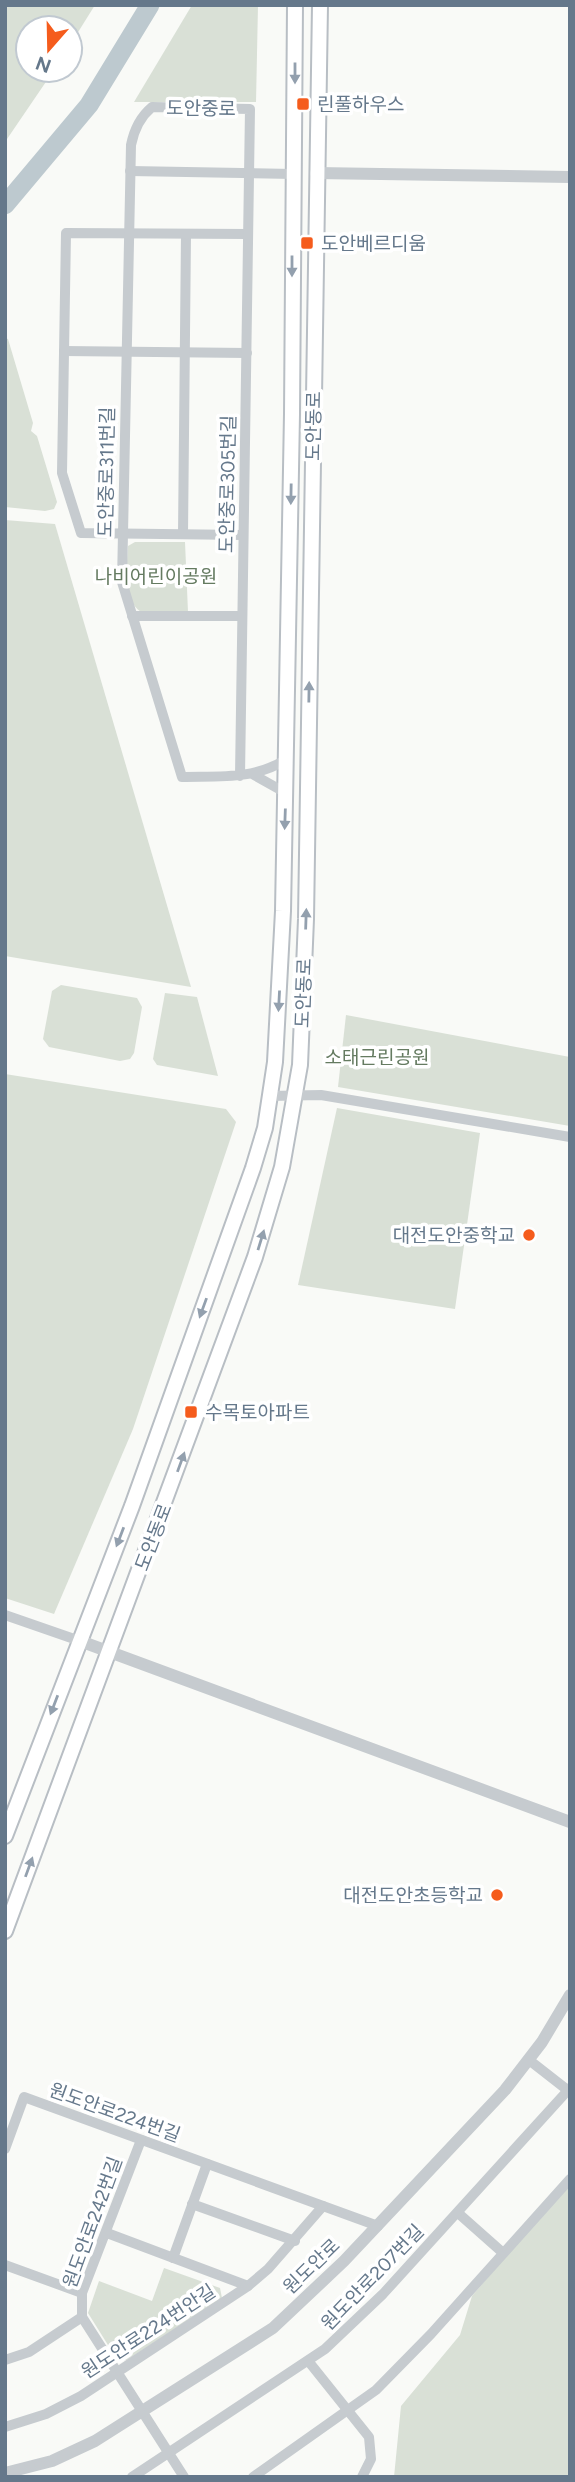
<svg xmlns="http://www.w3.org/2000/svg" width="575" height="2482" font-family="Figtree,'Noto Sans KR',sans-serif">
	<style>
		.green { fill: #d9e0d6 }
		.lines { fill: none; stroke-linecap: round; stroke-linejoin: round }
		.river { stroke: #bdc9cf; stroke-width: 19 }
		.secondary-casing { stroke: #b8bec4; stroke-width: 18 }
		.minor { stroke: #c6cbcf; stroke-width: 10 }
		.tertiary { stroke: #c6cbcf; stroke-width: 12 }
		.secondary { stroke: #fff; stroke-width: 14 }
		.oneway { fill: #93a0ae }
		.poi-dot { fill: #f55c1c; stroke: #fff; stroke-width: 2.5 }
		.labels { text-anchor: middle; stroke-width: 7; stroke-linejoin: round; paint-order: stroke }
		.poi-label { font-size: 19px; fill: #65788b; stroke: #fff; text-anchor: start }
		.street-label { font-size: 19px; fill: #65788b; stroke: #fff }
		.park-label { font-size: 19px; fill: #657b61; stroke: #fff }
	</style>
	<rect width="100%" height="100%" fill="#f9faf7"/>
	<g class="green">
		<polygon points="5,5 95,5 70,45 70,28 28,28 28,70 54,70 5,142"/>
		<polygon points="192,5 258,5 256,102 134,102"/>
		<polygon points="5,338 8,339 33,423 31,431 37,436 57,502 54,509 45,511 5,507"/>
		<polygon points="5,520 55,524 191,987 5,956"/>
		<path d="M135 542H185L188 612H141C122 599 127 565 128 546Z"/>
		<polygon points="61,985 137,998 142,1007 134,1053 130,1059 120,1061 49,1047 43,1039 52,991"/>
		<polygon points="165,993 197,997 218,1076 157,1065 153,1059"/>
		<polygon points="346,1015 570,1057 570,1126 338,1087"/>
		<polygon points="5,1074 226,1109 236,1122 133,1429 54,1614 5,1598"/>
		<polygon points="337,1108 480,1133 455,1309 298,1285"/>
		<polygon points="570,2181 570,2477 394,2477 401,2406 460,2335 472,2296"/>
		<polygon points="164,2268 220,2288 222,2298 127,2360 118,2361 88,2313 99,2281 152,2301"/>
	</g>
	<g class="lines">
		<polyline class="river" points="5,205 89,105 150,5"/>
		<defs>
			<g id="secondary">
				<polyline points="5,1836 132,1506 253,1168 265,1128 275,1062 283,911 292,414 295,5"/>
				<polyline points="5,1931 255,1257 282,1167 300,1065 306,919 320,5"/>
			</g>
		</defs>
		<use href="#secondary" class="secondary-casing"/>
		<g class="minor">
			<polyline points="130,171 293,174"/>
			<polyline points="64,351 247,353"/>
			<polyline points="183,534 186,234"/>
			<polyline points="243,535 81,533 62,473 66,233 248,234"/>
			<polyline points="132,616 242,616"/>
			<polyline points="254,775 286,793"/>
			<path d="M240 776 250 109 152 107C140 117 134 130 131 145L122 582 182 777C219 776 254 780 287 759"/>
			<polyline points="270,1096 321,1095 570,1137"/>
			<polyline points="5,1615 80,1641"/>
			<polyline points="529,2060 570,2092"/>
			<polyline points="5,2149 24,2097 378,2226"/>
			<polyline points="192,2204 295,2241"/>
			<polyline points="458,2213 502,2252"/>
			<polyline points="107,2233 248,2286"/>
			<polyline points="173,2258 207,2164"/>
			<polyline points="5,2265 82,2293"/>
			<polyline points="82,2317 184,2477"/>
			<polyline points="5,2360 29,2352 82,2317 82,2293 141,2140"/>
			<polyline points="309,2362 369,2437 371,2459 362,2477"/>
			<polyline points="5,2427 46,2414 81,2396 248,2286 268,2269 323,2206"/>
			<polyline points="132,2477 325,2349 383,2294 570,2088"/>
			<polyline points="253,2477 376,2390 431,2334 570,2179"/>
		</g>
		<g class="tertiary">
			<polyline points="316,173 570,177"/>
			<polyline points="80,1641 570,1822"/>
			<polyline points="5,2473 52,2461 95,2441 273,2328 344,2261 505,2090 542,2042 570,1995"/>
		</g>
		<use href="#secondary" class="secondary"/>
	</g>
	<defs><path id="oneway-solid" d="M-6-.8H1V-3.2L6.5 0L1 3.2V.8H-6Z" transform="scale(1.75)"/></defs>
	<g class="oneway">
		<use href="#oneway-solid" transform="translate(295 73) rotate(90)"/>
		<use href="#oneway-solid" transform="translate(292 266) rotate(90)"/>
		<use href="#oneway-solid" transform="translate(291 494) rotate(91)"/>
		<use href="#oneway-solid" transform="translate(309 692) rotate(-89)"/>
		<use href="#oneway-solid" transform="translate(285 819) rotate(92)"/>
		<use href="#oneway-solid" transform="translate(306 919) rotate(-88)"/>
		<use href="#oneway-solid" transform="translate(279 1001) rotate(93)"/>
		<use href="#oneway-solid" transform="translate(261 1240) rotate(-73)"/>
		<use href="#oneway-solid" transform="translate(203 1308) rotate(110)"/>
		<use href="#oneway-solid" transform="translate(181 1462) rotate(-70)"/>
		<use href="#oneway-solid" transform="translate(120 1537) rotate(111)"/>
		<use href="#oneway-solid" transform="translate(54 1705) rotate(111)"/>
		<use href="#oneway-solid" transform="translate(29 1867) rotate(-70)"/>
	</g>
	<g class="poi-dot">
		<rect x="296" y="97" width="14" height="14" rx="3.5"/>
		<rect x="300" y="236" width="14" height="14" rx="3.5"/>
		<circle cx="529" cy="1235" r="7"/>
		<rect x="184" y="1405" width="14" height="14" rx="3.5"/>
		<circle cx="497" cy="1895" r="7"/>
	</g>
	<g class="labels">
		<g class="poi-label">
			<text x="317" y="111">린풀하우스</text>
			<text x="321" y="250">도안베르디움</text>
			<text x="515" y="1242" text-anchor="end">대전도안중학교</text>
			<text x="205" y="1419">수목토아파트</text>
			<text x="483" y="1902" text-anchor="end">대전도안초등학교</text>
		</g>
		<g class="street-label">
			<text transform="translate(201 108) rotate(1)" y="7">도안중로</text>
			<text transform="translate(313 426) rotate(-89)" y="7">도안동로</text>
			<text transform="translate(106 472) rotate(-89)" y="7">도안중로311번길</text>
			<text transform="translate(227 484) rotate(-89)" y="7">도안중로305번길</text>
			<text transform="translate(303 993) rotate(-88)" y="7">도안동로</text>
			<text transform="translate(153 1537) rotate(-69)" y="7">도안동로</text>
			<text transform="translate(115 2112) rotate(20)" y="7">원도안로224번길</text>
			<text transform="translate(92 2222) rotate(-70)" y="7">원도안로242번길</text>
			<text transform="translate(311 2266) rotate(-44)" y="7">원도안로</text>
			<text transform="translate(372 2277) rotate(-46)" y="7">원도안로207번길</text>
			<text transform="translate(148 2331) rotate(-33)" y="7">원도안로224번안길</text>
		</g>
		<g class="park-label">
			<text x="156" y="583">나비어린이공원</text>
			<text x="377" y="1064">소태근린공원</text>
		</g>
	</g>
	<rect width="575" height="2482" fill="none" stroke="#65788b" stroke-width="14"/>
	<g transform="translate(49 49) rotate(200)"><circle r="33" fill="#ffffff" stroke="#c1c9d1" stroke-width="2"/>
	<path d="M0-5L12 26L0 18L-12 26Z" fill="#f55c1c"/>
	<text y="-10" font-size="19" font-weight="bold" text-anchor="middle" fill="#65788b">N</text>
	</g>
</svg>
